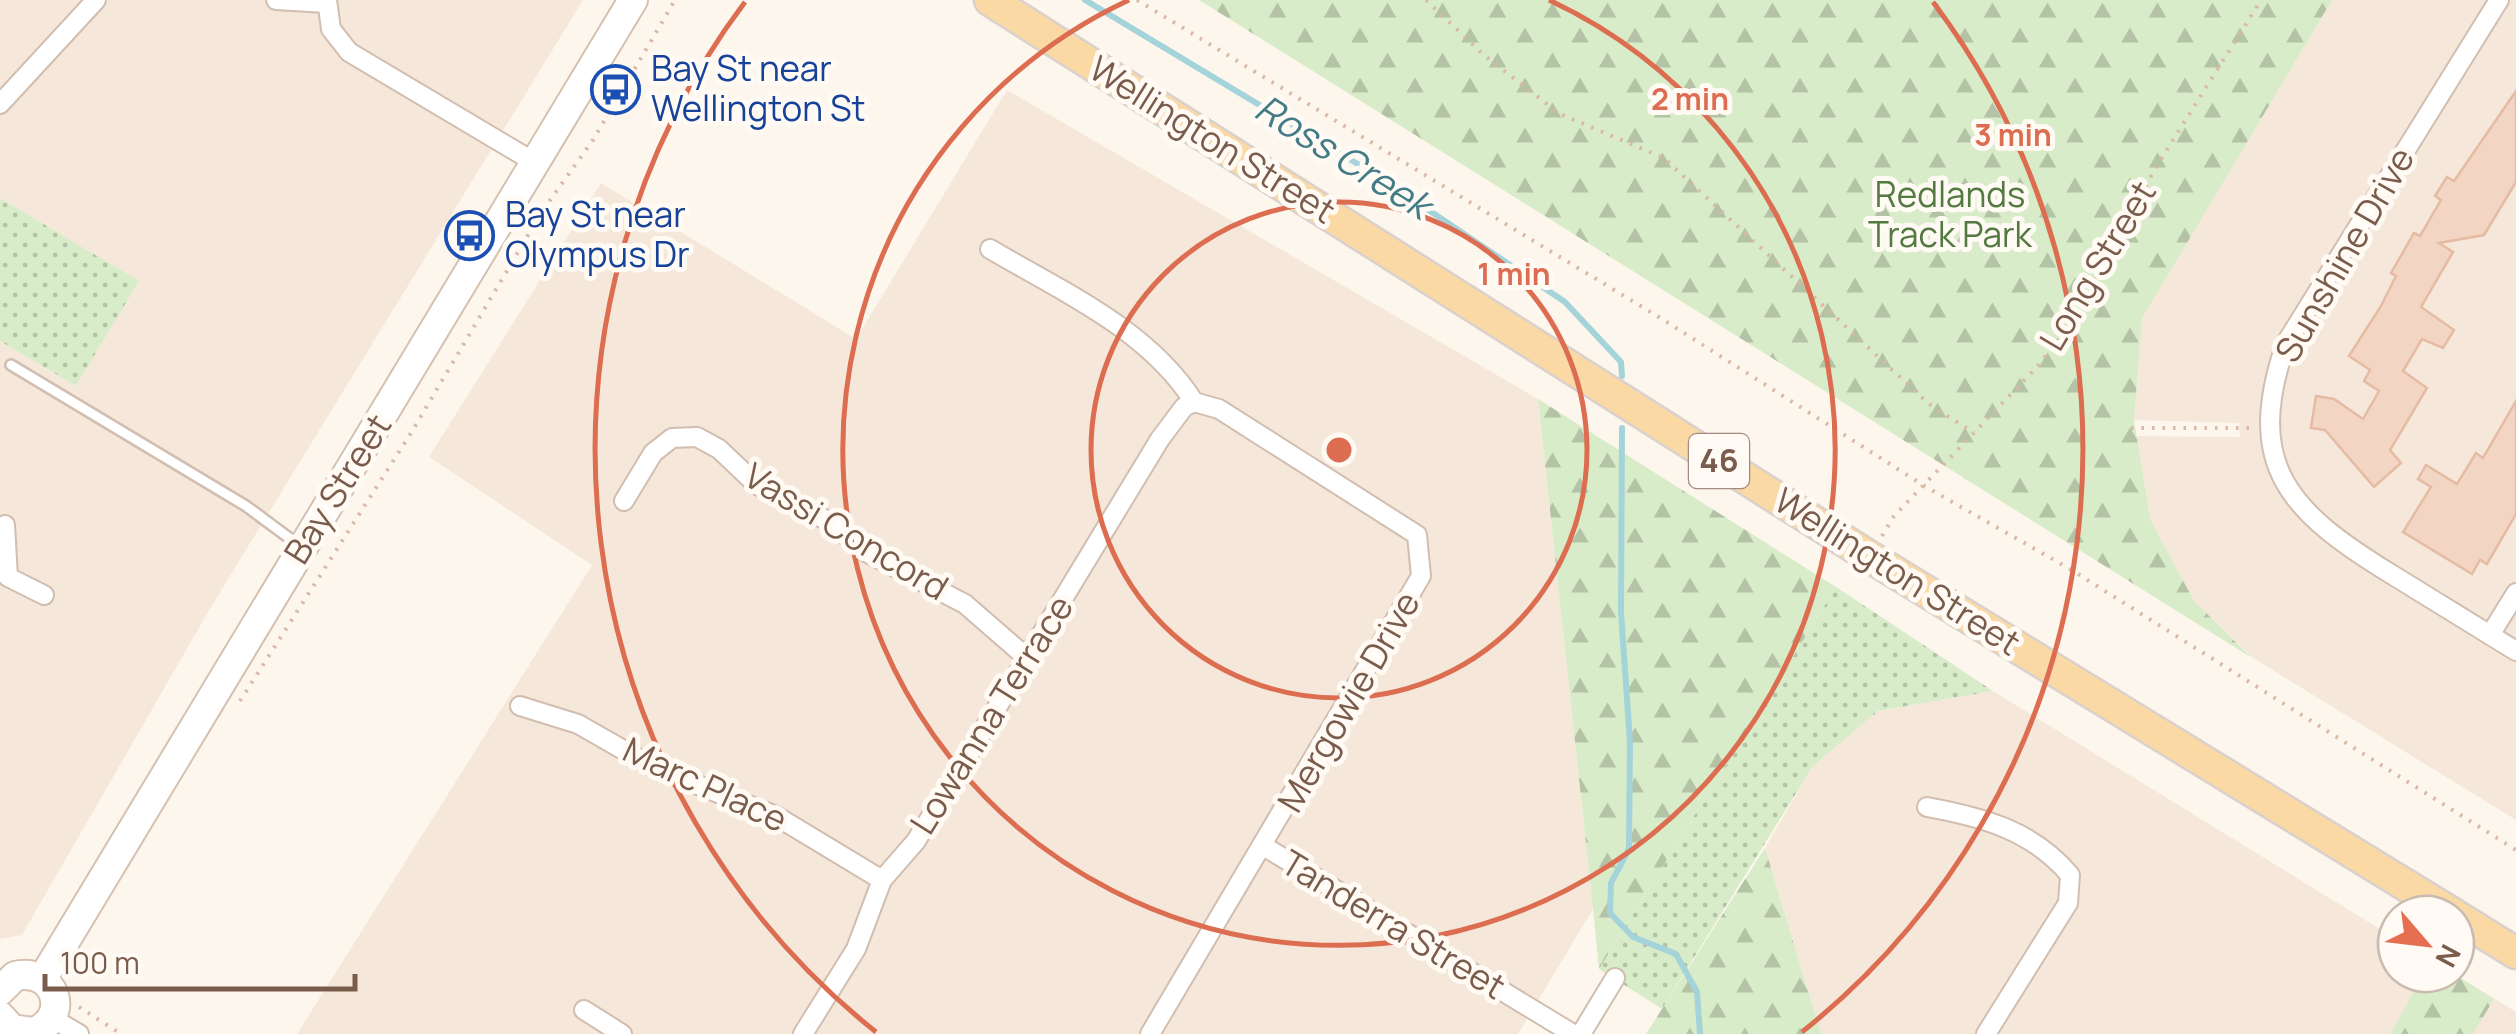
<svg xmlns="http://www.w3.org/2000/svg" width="2516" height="1034" font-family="Manrope,sans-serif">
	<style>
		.residential { fill: #f5e8da }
		.grass { fill: url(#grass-dots) }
		.forest { fill: url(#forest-firs) }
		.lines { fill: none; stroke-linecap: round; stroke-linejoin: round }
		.stream { stroke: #a5d3da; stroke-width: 6 }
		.building { fill: #f3d5c3; stroke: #e6bba3; stroke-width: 2.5 }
		.lane-casing { stroke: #d1beb0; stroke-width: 14 }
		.street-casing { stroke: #d1beb0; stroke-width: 22 }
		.secondary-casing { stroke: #d6c0b0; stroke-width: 32 }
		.primary-casing { stroke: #dad1cd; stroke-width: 35 }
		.path { stroke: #d9b8a5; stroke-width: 4; stroke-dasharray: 2.5 8; stroke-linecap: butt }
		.lane { stroke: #fff; stroke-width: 9 }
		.street { stroke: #fff; stroke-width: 18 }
		.secondary { stroke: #fff; stroke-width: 28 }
		.primary { stroke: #fbd9a5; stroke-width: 30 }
		.ring { fill: none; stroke: #dc6d51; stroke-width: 5 }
		.labels { text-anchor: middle; stroke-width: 10; stroke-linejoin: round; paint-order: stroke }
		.shield { fill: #fffaf3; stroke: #a28b7f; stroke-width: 2.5 }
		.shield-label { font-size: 32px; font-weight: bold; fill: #7a5c4d }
		.transit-label { font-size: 35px; fill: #164399; stroke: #fffaf3; text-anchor: start }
		.street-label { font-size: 35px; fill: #7a5c4d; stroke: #fffaf3 }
		.park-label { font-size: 35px; fill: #537a41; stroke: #fffaf3 }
		.water-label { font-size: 38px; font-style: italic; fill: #437c86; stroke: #fffaf3 }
		.centre { fill: #dc6d51; stroke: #fffaf3; stroke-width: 5 }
		.ring-label { font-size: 30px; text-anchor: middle; font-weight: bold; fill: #dc6d51; stroke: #fffaf3; stroke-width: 10; stroke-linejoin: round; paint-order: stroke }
	</style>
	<defs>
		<pattern id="grass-dots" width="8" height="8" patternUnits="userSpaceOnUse" patternTransform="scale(2.5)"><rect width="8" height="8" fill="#d8ecc9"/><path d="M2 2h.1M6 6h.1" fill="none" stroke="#b4c2a5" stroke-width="1.8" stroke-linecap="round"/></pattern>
		<pattern id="forest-firs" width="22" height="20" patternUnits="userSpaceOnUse" patternTransform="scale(2.5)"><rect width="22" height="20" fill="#d8ecc9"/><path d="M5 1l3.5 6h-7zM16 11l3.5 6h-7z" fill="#b4c2a5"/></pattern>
	</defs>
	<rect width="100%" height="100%" fill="#fdf6ec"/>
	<g class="residential">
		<polygon points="0,0 583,0 211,607 22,935 0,939 0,341 76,386 138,281 0,198"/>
		<polygon points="2332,0 2516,0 2516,820 2253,658 2194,601 2150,519 2135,436 2240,437 2239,423 2134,420 2142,317"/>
		<polygon points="1007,90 1538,399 1593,909 1518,1034 297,1034 592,565 429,457 601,183 856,339"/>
		<polygon points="1993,691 2396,939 2396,974 2454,974 2516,1012 2516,1034 1821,1034 1765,848 1813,766 1878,711"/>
	</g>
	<g class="grass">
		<polygon points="0,198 139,281 76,386 0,341"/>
		<polygon points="1836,587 1993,691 1878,711 1813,766 1662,1009 1599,969"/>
	</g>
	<g class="forest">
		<polygon points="1199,0 2332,0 2142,318 2134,420 2150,519 2194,601 2252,658"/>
		<polygon points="1538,399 1836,587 1599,969 1593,909"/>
		<polygon points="1765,848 1821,1034 1646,1034 1662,1009"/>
		<polygon points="2424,974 2454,974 2494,999 2473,1034 2390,1034"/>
	</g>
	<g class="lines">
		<g class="stream">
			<polyline points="1085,0 1381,178 1565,302 1621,362 1622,376"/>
			<polyline points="1622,428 1621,612 1630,742 1629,849 1611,883 1610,913 1633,937 1676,954 1697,992 1700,1034"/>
		</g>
	</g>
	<g class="building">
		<polygon points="2516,91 2516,182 2484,235 2439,243 2453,252 2421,307 2454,330 2443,348 2422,339 2403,371 2427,388 2390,450 2401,463 2374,487 2325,430 2311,428 2316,396 2334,399 2363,419 2379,391 2364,381 2370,370 2349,356 2381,306 2396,276 2391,273 2414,233 2420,236 2441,200 2435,196 2447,177 2454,181"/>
		<polygon points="2516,401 2516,514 2487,564 2480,560 2472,574 2403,532 2431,487 2418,479 2426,465 2457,484 2476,453 2483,458"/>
	</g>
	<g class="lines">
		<defs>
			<polyline id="lane" points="11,365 246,506 300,546"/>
			<g id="street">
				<polyline points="276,0 326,3"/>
				<polyline points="327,0 331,29 349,52 534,162"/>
				<path d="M2499 0 2286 343C2243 466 2290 512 2391 574 2432 599 2474 625 2516 651"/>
				<polyline points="0,104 96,0"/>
				<path d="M990 249C1061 291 1148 329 1194 402"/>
				<polyline points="624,501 653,453 672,438 697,437 719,449 757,485 828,521 866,552 965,604 1027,658"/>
				<polyline points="5,525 8,577 44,595"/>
				<polyline points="2490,635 2516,593"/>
				<polyline points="520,706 578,724 655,768 776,816 882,880"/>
				<path d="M1927 807C1982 817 2032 830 2070 875L2068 903 1986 1034"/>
				<polyline points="1265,847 1573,1034"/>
				<polyline points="584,1010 622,1034"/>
				<polyline points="52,1018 79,1034"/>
				<polyline points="803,1034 856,949 882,880 916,841 1160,439 1184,407 1194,402"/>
				<polyline points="1150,1034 1421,576 1417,535 1219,409 1194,402"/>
				<polyline points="1581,1034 1615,978"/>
			</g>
			<g id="secondary">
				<polyline points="43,978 633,0"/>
				<path d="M0 991 15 976C55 967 72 1016 34 1032L12 1029 0 1016"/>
			</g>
			<g id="primary">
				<polyline points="990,0 1870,557 2453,914"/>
				<polyline points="2456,916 2516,953"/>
			</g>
		</defs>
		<use href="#lane" class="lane-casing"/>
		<use href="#street" class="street-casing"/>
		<use href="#secondary" class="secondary-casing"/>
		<use href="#primary" class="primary-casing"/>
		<g class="path">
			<polyline points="1137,0 1662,319 1926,487 2070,569 2516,850"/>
			<polyline points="1426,0 1485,56 1560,114 1664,158 1929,404 1974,433"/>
			<polyline points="2131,428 2251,428"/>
			<polyline points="1882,536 1894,516 2036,368 2070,325 2156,167 2261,0"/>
			<polyline points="240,701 411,433 543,210 593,140 675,0"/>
			<polyline points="79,1007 121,1034"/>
		</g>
		<use href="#lane" class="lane"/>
		<use href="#street" class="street"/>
		<use href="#secondary" class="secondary"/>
		<use href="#primary" class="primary"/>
	</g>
	<g class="ring">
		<circle cx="1339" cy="450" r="248"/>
		<path d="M1549 0A496 496 0 1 1 1129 0"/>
		<path d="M876 1032A744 744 0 0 1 745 2M1933 2A744 744 0 0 1 1802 1032"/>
	</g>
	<defs>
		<symbol id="bus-ring" viewBox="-11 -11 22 22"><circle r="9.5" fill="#fffaf3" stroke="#1a4fb4" stroke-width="1.5"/><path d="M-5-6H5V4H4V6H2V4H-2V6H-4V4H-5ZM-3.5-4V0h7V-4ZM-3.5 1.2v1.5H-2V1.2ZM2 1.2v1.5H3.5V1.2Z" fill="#1a4fb4"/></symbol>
	</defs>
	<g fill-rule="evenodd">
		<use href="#bus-ring" x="588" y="62" width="55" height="55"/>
		<use href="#bus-ring" x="442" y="208" width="55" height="55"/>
	</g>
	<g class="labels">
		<rect class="shield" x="1689" y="434" width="60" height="54" rx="8"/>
		<g class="shield-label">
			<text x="1719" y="472">46</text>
		</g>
		<g class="transit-label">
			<text x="651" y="81">Bay St near<tspan x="651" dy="40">Wellington St</tspan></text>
			<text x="505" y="227">Bay St near<tspan x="505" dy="40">Olympus Dr</tspan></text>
		</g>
		<g class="street-label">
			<text transform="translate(1212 140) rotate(32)" y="12">Wellington Street</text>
			<text transform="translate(2345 255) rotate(-60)" y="12">Sunshine Drive</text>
			<text transform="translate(2098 266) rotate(-59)" y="12">Long Street</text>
			<text transform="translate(338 489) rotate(-58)" y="12">Bay Street</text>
			<text transform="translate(846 532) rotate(31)" y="12">Vassi Concord</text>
			<text transform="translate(1897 572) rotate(32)" y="12">Wellington Street</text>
			<text transform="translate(1349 702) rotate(-60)" y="12">Mergowie Drive</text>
			<text transform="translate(992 715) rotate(-58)" y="12">Lowanna Terrace</text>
			<text transform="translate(705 785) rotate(25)" y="12">Marc Place</text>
			<text transform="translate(1393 925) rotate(31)" y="12">Tanderra Street</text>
		</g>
		<g class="park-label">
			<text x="1950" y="207">Redlands<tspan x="1950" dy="40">Track Park</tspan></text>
		</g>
		<g class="water-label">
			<text transform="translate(1343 157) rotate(32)" y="13">Ross Creek</text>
		</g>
	</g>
	<circle cx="1339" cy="450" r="15" class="centre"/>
	<g class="ring-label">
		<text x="1690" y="110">2 min</text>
		<text x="2013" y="146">3 min</text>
		<text x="1514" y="285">1 min</text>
	</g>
	<g transform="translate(2426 944) rotate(118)"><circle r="48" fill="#fffaf3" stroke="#cabbb1" stroke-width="2.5"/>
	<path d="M0-8L18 38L0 25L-18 38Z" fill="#e76f51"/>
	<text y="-15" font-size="28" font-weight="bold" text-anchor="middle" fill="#7a5c4d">N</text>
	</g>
	<path d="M45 974v15h310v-15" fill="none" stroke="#7a5c4d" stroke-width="5"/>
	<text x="60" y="974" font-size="30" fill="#7a5c4d" stroke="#fffaf3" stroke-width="8" paint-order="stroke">100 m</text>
</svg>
